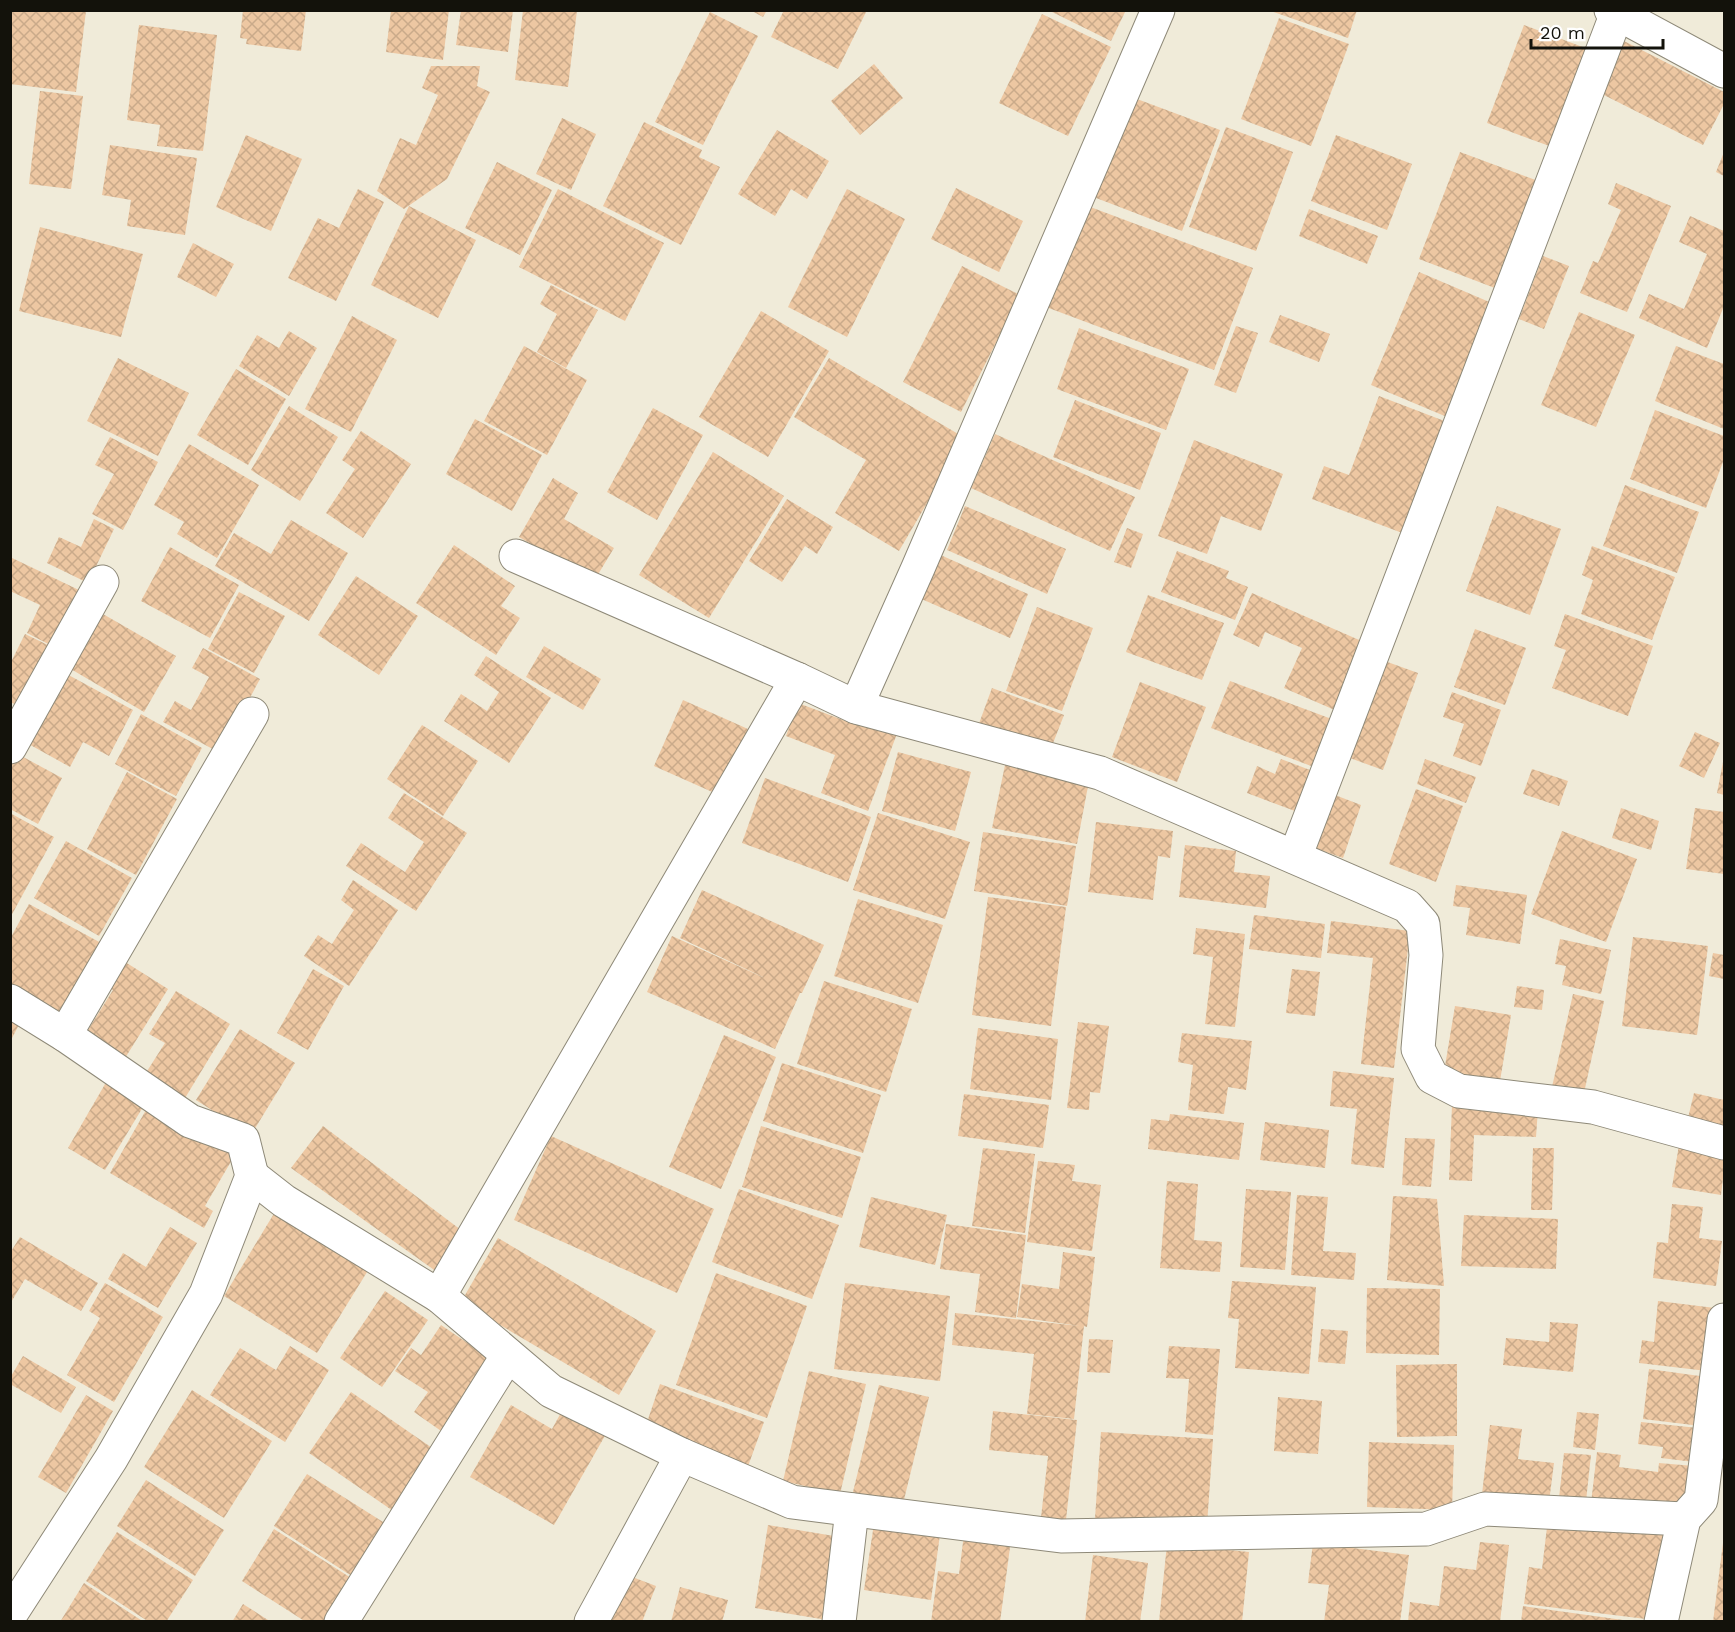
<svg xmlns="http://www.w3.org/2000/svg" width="1735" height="1632" font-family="'Work Sans',sans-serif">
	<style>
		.building { fill: url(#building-cross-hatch) }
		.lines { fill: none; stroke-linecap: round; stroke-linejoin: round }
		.minor-casing { stroke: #8e8978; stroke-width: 35 }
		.minor { stroke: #fff; stroke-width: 33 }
	</style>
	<defs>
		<pattern id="building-cross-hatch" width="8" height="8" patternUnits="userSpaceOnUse" patternTransform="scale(1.5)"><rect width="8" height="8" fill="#edc7a2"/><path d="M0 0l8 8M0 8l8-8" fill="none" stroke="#caaa8a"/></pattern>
	</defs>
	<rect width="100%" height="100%" fill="#f0ebd9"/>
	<g class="building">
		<polygon points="10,10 86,11 76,92 10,84"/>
		<polygon points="243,10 306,10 301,51 246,44 247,39 240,38"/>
		<polygon points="391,10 449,10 443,60 386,52"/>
		<polygon points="461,10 513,10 508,52 456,45"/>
		<polygon points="523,10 577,10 568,87 515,80"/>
		<polygon points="750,10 767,10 763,17"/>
		<polygon points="784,10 867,10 838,69 771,37"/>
		<polygon points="1048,10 1126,10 1111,41"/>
		<polygon points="1268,10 1357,10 1348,38"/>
		<polygon points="710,12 758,36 703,145 655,122"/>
		<polygon points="1042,14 1111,47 1068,136 999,103"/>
		<polygon points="1279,18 1349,44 1311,146 1241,119"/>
		<polygon points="139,25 217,35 203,151 157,146 160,125 127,120"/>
		<polygon points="1524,25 1588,49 1552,147 1487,123"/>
		<polygon points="1624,41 1724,92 1724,104 1703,145 1598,92"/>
		<polygon points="874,64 903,98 860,135 831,101"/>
		<polygon points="431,66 480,66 477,86 490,92 447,179 404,209 377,191 400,138 416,145 438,95 422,88"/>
		<polygon points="40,91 83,96 71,189 29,184"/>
		<polygon points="1129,96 1220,130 1182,231 1091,196"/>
		<polygon points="562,118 596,134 571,190 536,174"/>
		<polygon points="644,122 702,150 699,157 720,167 681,245 603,206"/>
		<polygon points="1226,127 1293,152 1256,251 1189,227"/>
		<polygon points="777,130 829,161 807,199 791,189 775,216 738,194"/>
		<polygon points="246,135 302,159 271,231 216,207"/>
		<polygon points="1336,135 1412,164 1387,230 1311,201"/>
		<polygon points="110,145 197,158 185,235 127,226 131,200 102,195"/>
		<polygon points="1460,152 1541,182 1500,290 1419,259"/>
		<polygon points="1724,152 1724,176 1716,172"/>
		<polygon points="497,162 552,190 520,255 465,228"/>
		<polygon points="1616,183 1671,206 1627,312 1580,293 1593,261 1598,263 1621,210 1608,204"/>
		<polygon points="956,188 1023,221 999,272 931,239"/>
		<polygon points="358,189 384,202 336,301 288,278 318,218 339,228"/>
		<polygon points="558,189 664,243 625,321 519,267"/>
		<polygon points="847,189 905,219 847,337 788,307"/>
		<polygon points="1085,205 1253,268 1214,370 1046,307"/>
		<polygon points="409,206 476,240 438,318 371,285"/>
		<polygon points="1309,209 1378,236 1367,264 1299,236"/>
		<polygon points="1690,216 1724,231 1724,306 1707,348 1639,318 1649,294 1684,309 1707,254 1679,242"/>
		<polygon points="40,227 143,254 121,337 19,311"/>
		<polygon points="193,243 234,264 216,297 177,277"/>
		<polygon points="1543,256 1569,266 1544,329 1519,319"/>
		<polygon points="962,266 1020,295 961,412 903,382"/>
		<polygon points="1419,272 1494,304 1447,417 1371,385"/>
		<polygon points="551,285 598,310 566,368 537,352 557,314 540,304"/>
		<polygon points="761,311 829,351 768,457 699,417"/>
		<polygon points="1579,312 1635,335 1596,427 1541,405"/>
		<polygon points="1280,315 1330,334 1319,362 1269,342"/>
		<polygon points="352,316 397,340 351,432 305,409"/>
		<polygon points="1236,326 1258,333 1236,393 1214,385"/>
		<polygon points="1079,328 1189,369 1166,430 1057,389"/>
		<polygon points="289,331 317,348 289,396 239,366 257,335 279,348"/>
		<polygon points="524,346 587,380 547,455 484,421"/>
		<polygon points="1676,346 1724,364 1724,429 1655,401"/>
		<polygon points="118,358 189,393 158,456 87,421"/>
		<polygon points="829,358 965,438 899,551 835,513 866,460 794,417"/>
		<polygon points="236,369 286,399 248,465 197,435"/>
		<polygon points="1379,396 1447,422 1405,534 1312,499 1324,466 1349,475"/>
		<polygon points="1075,400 1161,433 1140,490 1053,457"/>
		<polygon points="289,406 338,437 300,501 251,470"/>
		<polygon points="653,408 703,435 657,520 607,492"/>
		<polygon points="1655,410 1724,436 1724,459 1706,508 1630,479"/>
		<polygon points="475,419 542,455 512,511 446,474"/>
		<polygon points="361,431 411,464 363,538 326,513 355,469 342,460"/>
		<polygon points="995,434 1135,497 1110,551 971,488"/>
		<polygon points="110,437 158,462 123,530 92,514 114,474 95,465"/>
		<polygon points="1194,440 1283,474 1261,531 1221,516 1207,554 1158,536"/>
		<polygon points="189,444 259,485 217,558 177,534 184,522 154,505"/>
		<polygon points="713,452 784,496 709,618 639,575"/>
		<polygon points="553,478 578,493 564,519 614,548 594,581 519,537"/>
		<polygon points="1625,485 1699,512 1677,573 1603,546"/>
		<polygon points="787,499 833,527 817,554 805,546 782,582 749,561"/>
		<polygon points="965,506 1066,549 1047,594 947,550"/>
		<polygon points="1497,506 1561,529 1530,615 1466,591"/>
		<polygon points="94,519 114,529 88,583 47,563 59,537 81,547"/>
		<polygon points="291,520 348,553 309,621 215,566 234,533 271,554"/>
		<polygon points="1127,528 1143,534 1131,568 1114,562"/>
		<polygon points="454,545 515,586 501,606 520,618 496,655 416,603"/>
		<polygon points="1592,546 1675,577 1652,640 1581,614 1593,580 1582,575"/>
		<polygon points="170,547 239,585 210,638 141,601"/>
		<polygon points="1177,551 1229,571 1226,578 1248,587 1235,620 1161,592"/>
		<polygon points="936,553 1028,594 1010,638 917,597"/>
		<polygon points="10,557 81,591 54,647 27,633 40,605 10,591"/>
		<polygon points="356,576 418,616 379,675 318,635"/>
		<polygon points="239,592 285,616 254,673 208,649"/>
		<polygon points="1252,593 1366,643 1337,711 1284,688 1302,648 1265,632 1259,647 1233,635"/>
		<polygon points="1148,595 1224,623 1202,680 1126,652"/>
		<polygon points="1037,607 1093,628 1062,711 1006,691"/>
		<polygon points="96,610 176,656 144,712 64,665"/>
		<polygon points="1565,614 1653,646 1628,716 1552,688 1566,650 1554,646"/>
		<polygon points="1475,629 1526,648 1505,705 1454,687"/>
		<polygon points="25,634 52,647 23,708 10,702 10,664"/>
		<polygon points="544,646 601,679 583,710 526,677"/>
		<polygon points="203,648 260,679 220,753 163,722 175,701 191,710 209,677 192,668"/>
		<polygon points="486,656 551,698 509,763 444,721 461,694 487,711 499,692 474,675"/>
		<polygon points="1382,660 1418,673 1383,770 1347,757"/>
		<polygon points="63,672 133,710 109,756 83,742 70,767 25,742"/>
		<polygon points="1230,681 1337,721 1319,769 1211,728"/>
		<polygon points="1140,682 1206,707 1177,782 1112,757"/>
		<polygon points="992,688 1064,715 1048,756 977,729"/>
		<polygon points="1452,692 1501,710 1481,766 1453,756 1464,724 1443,717"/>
		<polygon points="683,700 748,729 719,795 654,766"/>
		<polygon points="798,703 856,725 859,716 898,731 868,811 821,793 835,755 786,736"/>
		<polygon points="141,714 202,748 176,796 115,764"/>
		<polygon points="422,725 478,761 443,816 387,779"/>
		<polygon points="1695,732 1720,743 1704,778 1679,766"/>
		<polygon points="14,752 62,778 38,824 10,809 10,758"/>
		<polygon points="898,752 971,772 955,831 882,811"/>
		<polygon points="1281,759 1318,773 1303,814 1247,793 1257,766 1275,774"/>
		<polygon points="1425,759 1476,777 1466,803 1417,784"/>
		<polygon points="1723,762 1724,762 1724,795 1717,793"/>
		<polygon points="1005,765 1089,781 1077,844 992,828"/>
		<polygon points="1532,769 1568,781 1559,806 1523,794"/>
		<polygon points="127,772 177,799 136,875 87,849"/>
		<polygon points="765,778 871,817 848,882 742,843"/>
		<polygon points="1416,789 1463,806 1436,882 1389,864"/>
		<polygon points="404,793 467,833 416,911 346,866 361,843 405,872 424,842 388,818"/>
		<polygon points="1335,795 1361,805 1343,858 1315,848"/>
		<polygon points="1621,808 1659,821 1651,850 1612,838"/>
		<polygon points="1695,808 1724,812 1724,874 1686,869"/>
		<polygon points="10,813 54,837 10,918"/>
		<polygon points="878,813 970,842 945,919 853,890"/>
		<polygon points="1096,822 1173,831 1170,858 1158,856 1153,900 1088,892"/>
		<polygon points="1562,831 1637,859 1606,942 1531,914"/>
		<polygon points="983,832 1076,846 1067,906 974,891"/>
		<polygon points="66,841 132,878 99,936 34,898"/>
		<polygon points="1185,845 1236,851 1234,872 1270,876 1266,908 1179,897"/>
		<polygon points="353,880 398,910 349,986 304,956 318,935 332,944 354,910 341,900"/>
		<polygon points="1456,885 1527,895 1520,944 1466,935 1470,908 1453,906"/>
		<polygon points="702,890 824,945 802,993 800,993 775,1049 647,992 672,936 767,979 680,938"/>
		<polygon points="988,897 1066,907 1051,1026 972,1015"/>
		<polygon points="858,899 943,925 918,1003 834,976"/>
		<polygon points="29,904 103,944 64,1015 10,986 10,939"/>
		<polygon points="1254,915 1325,924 1321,958 1249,949"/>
		<polygon points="1331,921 1410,931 1394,1068 1361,1064 1373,958 1327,953"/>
		<polygon points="1196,928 1245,934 1235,1027 1205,1024 1213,957 1193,954"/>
		<polygon points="1633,937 1708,946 1697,1035 1622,1026"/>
		<polygon points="1560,939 1611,950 1601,994 1562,985 1566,966 1555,964"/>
		<polygon points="1713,953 1724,955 1724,979 1709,976"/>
		<polygon points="122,960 168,989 122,1063 83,1038 113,990 106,986"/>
		<polygon points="313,969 344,986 308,1050 277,1033"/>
		<polygon points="1292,969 1320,972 1315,1016 1286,1013"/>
		<polygon points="824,981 912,1009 886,1092 797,1064"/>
		<polygon points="1517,986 1544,990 1542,1010 1514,1007"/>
		<polygon points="176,991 230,1024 182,1103 142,1079 165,1043 149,1034"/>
		<polygon points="1573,994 1604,1001 1584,1093 1552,1087"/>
		<polygon points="1455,1006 1511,1015 1500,1081 1444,1072"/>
		<polygon points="10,1013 22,1019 10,1042"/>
		<polygon points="1078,1022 1109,1026 1100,1093 1090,1092 1089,1110 1067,1108"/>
		<polygon points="978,1028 1058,1039 1051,1100 970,1089"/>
		<polygon points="240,1029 295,1063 251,1135 196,1100"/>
		<polygon points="1182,1033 1252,1041 1246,1090 1228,1087 1224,1114 1188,1110 1193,1065 1178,1062"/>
		<polygon points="724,1035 776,1057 721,1189 669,1167"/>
		<polygon points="782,1063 881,1095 863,1153 763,1121"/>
		<polygon points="1333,1071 1394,1078 1384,1168 1351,1164 1357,1109 1330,1106"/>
		<polygon points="108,1079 146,1102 105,1170 68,1148"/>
		<polygon points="1694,1093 1724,1100 1724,1126 1688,1118"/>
		<polygon points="964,1094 1049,1105 1043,1148 958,1136"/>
		<polygon points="150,1103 236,1153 205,1206 213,1211 204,1228 110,1173"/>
		<polygon points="1452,1105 1538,1109 1536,1137 1474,1135 1472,1181 1449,1180"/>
		<polygon points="1170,1114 1244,1123 1239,1160 1148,1149 1151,1119 1169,1121"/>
		<polygon points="1265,1122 1329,1130 1325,1168 1260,1160"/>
		<polygon points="323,1126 465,1233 437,1272 291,1168"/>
		<polygon points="761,1126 861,1157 842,1218 742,1187"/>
		<polygon points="551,1136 714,1209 677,1293 514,1220"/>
		<polygon points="1405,1138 1435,1139 1431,1187 1402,1185"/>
		<polygon points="1679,1145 1724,1152 1724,1170 1721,1195 1672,1187"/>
		<polygon points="983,1148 1035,1154 1025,1233 972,1226"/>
		<polygon points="1533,1148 1554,1148 1552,1210 1531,1210"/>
		<polygon points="1038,1161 1075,1165 1072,1181 1101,1185 1092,1251 1027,1242"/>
		<polygon points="1167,1181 1198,1184 1194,1240 1222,1242 1220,1272 1160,1268"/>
		<polygon points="739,1189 839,1225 812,1299 712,1262"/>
		<polygon points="1246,1189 1291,1192 1285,1270 1240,1267"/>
		<polygon points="1297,1195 1328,1197 1323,1251 1356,1253 1354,1280 1291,1275"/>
		<polygon points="1393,1196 1437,1199 1444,1286 1387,1280"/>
		<polygon points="871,1197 947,1215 935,1265 859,1247"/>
		<polygon points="1672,1204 1703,1207 1699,1238 1722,1241 1716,1286 1653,1278 1657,1242 1668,1243"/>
		<polygon points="278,1207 372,1264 317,1353 224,1296"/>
		<polygon points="1464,1215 1558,1219 1556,1269 1461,1266"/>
		<polygon points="946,1224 1026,1235 1016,1318 975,1312 980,1274 940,1269"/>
		<polygon points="170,1227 197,1243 158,1308 108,1279 123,1253 146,1267"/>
		<polygon points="20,1237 98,1283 81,1311 25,1279 10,1304 10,1253"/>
		<polygon points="498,1238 656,1331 619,1395 461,1302"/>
		<polygon points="1063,1252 1095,1257 1087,1327 1084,1326 1074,1419 1027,1414 1034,1354 952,1345 955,1313 1080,1326 1017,1317 1022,1284 1059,1289"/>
		<polygon points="716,1273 807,1306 767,1418 676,1385"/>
		<polygon points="1232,1281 1316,1287 1309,1374 1235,1368 1239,1319 1228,1318"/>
		<polygon points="105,1283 163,1317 114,1402 67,1375 100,1318 89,1311"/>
		<polygon points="845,1283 950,1296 940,1381 834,1369"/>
		<polygon points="1367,1288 1440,1289 1439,1355 1366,1353"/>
		<polygon points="385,1291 428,1320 382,1387 340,1358"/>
		<polygon points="1658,1301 1715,1308 1707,1371 1639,1363 1642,1340 1654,1342"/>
		<polygon points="1550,1322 1578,1324 1573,1372 1503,1365 1506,1338 1549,1342"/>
		<polygon points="441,1325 494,1361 444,1433 414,1412 428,1392 395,1371 411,1348 421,1355"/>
		<polygon points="1321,1329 1348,1331 1345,1364 1318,1362"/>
		<polygon points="1089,1339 1113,1340 1110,1373 1087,1372"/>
		<polygon points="290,1346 329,1370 285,1442 210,1395 240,1348 276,1370"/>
		<polygon points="1169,1346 1220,1349 1213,1435 1185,1432 1189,1379 1166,1378"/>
		<polygon points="23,1356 76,1387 61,1413 10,1384 10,1378"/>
		<polygon points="1457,1364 1457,1436 1397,1437 1396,1365"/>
		<polygon points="1649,1369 1707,1377 1701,1426 1643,1419"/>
		<polygon points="809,1371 866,1384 840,1494 783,1481"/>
		<polygon points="660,1384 764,1422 747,1469 644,1431"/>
		<polygon points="879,1385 929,1397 902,1508 852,1496"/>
		<polygon points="192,1390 272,1441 224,1518 144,1467"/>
		<polygon points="351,1392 438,1452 396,1513 309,1453"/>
		<polygon points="86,1395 113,1411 66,1493 38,1477"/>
		<polygon points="1278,1397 1322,1401 1318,1454 1274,1451"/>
		<polygon points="511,1405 552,1429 563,1409 606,1434 554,1525 470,1477"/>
		<polygon points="993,1411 1077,1420 1065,1529 1040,1526 1048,1456 989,1450"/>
		<polygon points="1577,1412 1599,1414 1595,1450 1573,1447"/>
		<polygon points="1641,1422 1698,1428 1694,1462 1661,1458 1663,1447 1638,1444"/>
		<polygon points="1490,1425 1522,1429 1518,1459 1554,1463 1549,1502 1482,1494"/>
		<polygon points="1101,1432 1213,1439 1207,1525 1095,1518"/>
		<polygon points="1369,1442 1454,1445 1452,1510 1367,1507"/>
		<polygon points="1597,1452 1621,1455 1619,1467 1658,1472 1659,1463 1694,1466 1690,1504 1591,1503"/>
		<polygon points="1564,1453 1591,1455 1586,1501 1559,1498"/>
		<polygon points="307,1474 391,1527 358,1580 274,1526"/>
		<polygon points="146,1480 224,1530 195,1576 117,1526"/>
		<polygon points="875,1517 941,1527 931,1600 864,1590"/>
		<polygon points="1548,1519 1666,1525 1654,1620 1524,1604 1529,1567 1542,1569"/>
		<polygon points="768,1525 840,1537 827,1620 755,1608"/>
		<polygon points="274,1529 359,1583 334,1622 306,1622 242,1581"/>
		<polygon points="117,1532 193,1580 166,1622 149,1622 86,1581"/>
		<polygon points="964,1534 1011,1540 1000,1622 931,1622 938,1571 959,1574"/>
		<polygon points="1480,1542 1509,1545 1500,1622 1408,1622 1410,1602 1439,1606 1444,1566 1476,1570"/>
		<polygon points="1313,1543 1409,1555 1400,1622 1324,1622 1329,1585 1308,1583"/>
		<polygon points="1723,1543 1724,1543 1724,1622 1713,1622"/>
		<polygon points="1167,1544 1249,1552 1242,1622 1159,1622"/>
		<polygon points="1093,1555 1148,1563 1140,1622 1085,1622"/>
		<polygon points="627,1575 656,1586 642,1622 609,1622"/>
		<polygon points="84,1583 144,1622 60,1622"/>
		<polygon points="680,1587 728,1600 722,1622 671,1622"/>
		<polygon points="243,1604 271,1622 232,1622"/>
		<polygon points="1523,1606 1623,1620 1623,1622 1521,1622"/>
	</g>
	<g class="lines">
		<defs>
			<g id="minor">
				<polyline points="1611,10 1724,71"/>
				<polyline points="516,556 797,679 856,707 1100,773 1407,906 1423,924 1426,955 1418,1049 1432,1077 1459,1091 1593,1107 1724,1143"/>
				<polyline points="856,707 918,568 1158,10"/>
				<polyline points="10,747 102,582"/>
				<polyline points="1295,857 1617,13"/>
				<polyline points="10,1001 65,1035 190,1121 243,1140 252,1176 206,1294 111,1459 10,1615"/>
				<polyline points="65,1035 252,714"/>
				<polyline points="252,1176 284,1201 439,1296 551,1391 682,1455 792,1502 1061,1536 1426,1529 1485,1509 1684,1519"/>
				<polyline points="439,1296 797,679"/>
				<polyline points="341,1622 508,1355"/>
				<polyline points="591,1622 682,1455"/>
				<polyline points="839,1622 852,1510"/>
				<polyline points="1661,1622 1684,1519 1701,1500 1724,1320"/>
			</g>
		</defs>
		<use href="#minor" class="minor-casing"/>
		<use href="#minor" class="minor"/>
	</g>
	<rect width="1735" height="1632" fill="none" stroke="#13120b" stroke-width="24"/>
	<path d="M1531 39v9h132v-9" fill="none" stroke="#13120b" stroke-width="3"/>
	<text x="1540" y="39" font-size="18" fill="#13120b" stroke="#ffffff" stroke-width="4.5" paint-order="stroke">20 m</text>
</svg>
